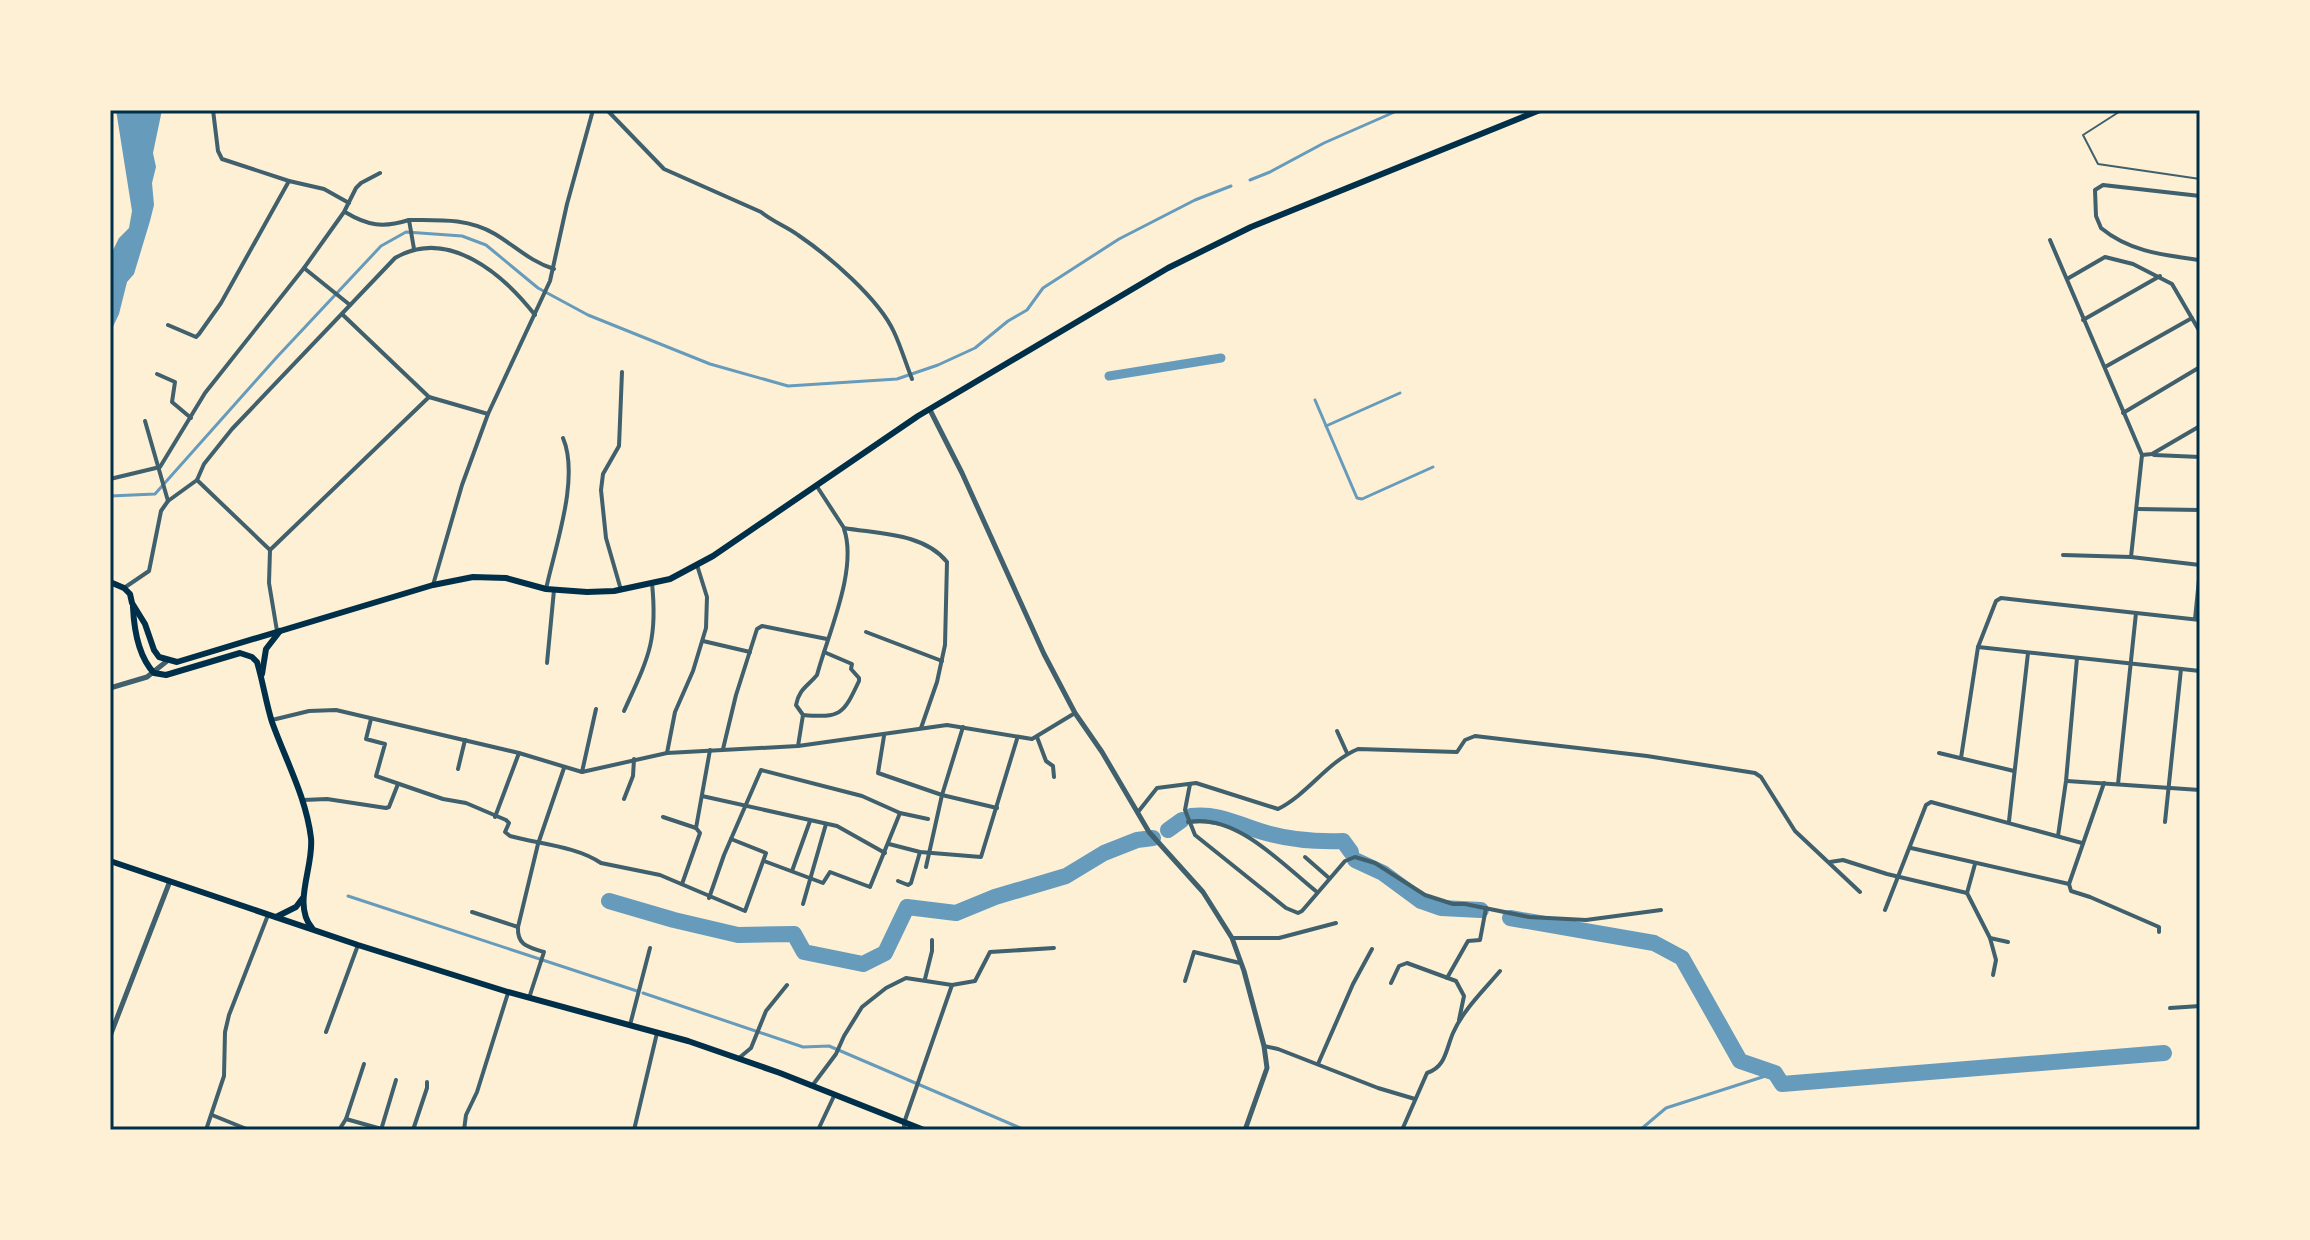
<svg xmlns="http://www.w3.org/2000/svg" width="2310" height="1240" font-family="'Varela Round',sans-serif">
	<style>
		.water { fill: #669bbc }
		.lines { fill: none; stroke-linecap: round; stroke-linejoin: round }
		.stream { stroke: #669bbc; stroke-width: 3 }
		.canal { stroke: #669bbc; stroke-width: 9 }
		.river { stroke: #669bbc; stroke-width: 16 }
		.service { stroke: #3f606c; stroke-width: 2 }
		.minor { stroke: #3f606c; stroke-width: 4 }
		.tertiary { stroke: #3f606c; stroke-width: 5 }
		.primary { stroke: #003049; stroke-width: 6 }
		.neatline { fill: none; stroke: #003049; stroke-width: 3 }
	</style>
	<rect width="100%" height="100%" fill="#fdf0d5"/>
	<polygon class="water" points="116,110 162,110 153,153 156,167 152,183 154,205 150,221 134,274 127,282 119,314 110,333 110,256 119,238 129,228 132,211"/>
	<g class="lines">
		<g class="stream">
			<polyline points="1250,180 1270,172 1324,143 1399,110"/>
			<polyline points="1315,400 1357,498 1362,499 1433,467"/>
			<polyline points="1326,426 1400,393"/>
			<polyline points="110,496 155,494 277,357 381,246 406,232 462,236 486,245 538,288 588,315 710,364 788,386 897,379 938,365 975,348 1008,321 1027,310 1043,288 1119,239 1195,200 1231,186"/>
			<polyline points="348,896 637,991"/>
			<polyline points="643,993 803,1047 829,1046 1025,1130"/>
			<polyline points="1640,1130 1666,1108 1775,1073"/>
		</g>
		<polyline class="canal" points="1109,376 1221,358"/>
		<g class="river">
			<path d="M1191 816C1220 813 1236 824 1263 832 1290 840 1315 842 1343 841L1351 852"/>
			<polyline points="1168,830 1182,820"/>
			<polyline points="1355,860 1383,873 1421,901 1441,908 1481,910"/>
			<polyline points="609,901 674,920 738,935 794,934 804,952 863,964 885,953 907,907 956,913 995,897 1066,876 1104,853 1137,840 1153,838"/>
			<polyline points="1510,918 1654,943 1682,958 1740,1061 1775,1073 1782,1084 2164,1053"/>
		</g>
		<polyline class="service" points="2122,110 2083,135 2098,164 2200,179"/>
		<g class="minor">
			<polyline points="213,110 218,151 222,159 289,181 324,189 349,203"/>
			<path d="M607 110 664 169 761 212C773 222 786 226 798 235 829 256 879 299 894 332 901 347 906 364 912 379"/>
			<path d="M2200 196 2103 185 2095 190 2096 216 2101 228C2130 252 2164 255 2200 260"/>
			<path d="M345 212C368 226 383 228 409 220L414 249"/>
			<path d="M409 220C439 220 468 218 495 234 515 246 531 262 554 269"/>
			<polyline points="2050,240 2142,455 2131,557 2200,565"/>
			<polyline points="304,268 350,305"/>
			<polyline points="2067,279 2105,257 2133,264 2172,284 2200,332"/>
			<polyline points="343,315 429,397 488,414"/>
			<polyline points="2083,320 2160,276"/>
			<polyline points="168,325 196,337 199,334 221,303 289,181"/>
			<polyline points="2105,367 2192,318"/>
			<polyline points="157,374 175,382 172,402 191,418"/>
			<polyline points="2123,413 2200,367"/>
			<polyline points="145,421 168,501"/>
			<polyline points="2142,455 2152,454 2200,426"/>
			<polyline points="2154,455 2200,457"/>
			<polyline points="110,479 160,467 205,393 304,268 344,212 356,188 361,183 380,173"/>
			<path d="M816 485 844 528C879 534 924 533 947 562L945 645 937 682 921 728"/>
			<polyline points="2138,509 2200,510"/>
			<polyline points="110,550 111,542"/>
			<path d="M270 550 197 480 204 464 232 429 395 258C448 227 503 274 535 315"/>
			<polyline points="2063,555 2131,557"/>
			<polyline points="433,585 462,485 488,414 550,281 567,204 593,110"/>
			<polyline points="124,588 149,571 161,511 168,501 197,480"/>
			<path d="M546 589C555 547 580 478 563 438"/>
			<polyline points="621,590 606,538 601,490 603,474 619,446 622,372"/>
			<polyline points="2195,619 2200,570"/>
			<polyline points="277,631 269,583 270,550 429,397"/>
			<polyline points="866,632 942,661"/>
			<polyline points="703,641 750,652"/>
			<polyline points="1978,647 2200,671"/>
			<polyline points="547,663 554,590"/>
			<path d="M624 711C648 658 658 642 652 583"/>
			<path d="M803 715C841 718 843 715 859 681V678L851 669 852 664 824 652"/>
			<path d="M371 719 366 739 385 744 376 776 443 799 466 803 506 820 509 823 505 832 510 836C539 844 576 846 601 863L660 875 745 911 766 853 731 839"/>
			<polyline points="272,720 309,711 336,710 519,753 582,772 667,753 798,746 947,725 1032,739 1075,713"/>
			<polyline points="1337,731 1347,753"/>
			<polyline points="884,736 878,773 942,795 997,808"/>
			<polyline points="1037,737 1046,761 1053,766 1054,777"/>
			<path d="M798 746 803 715 796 705C799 689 807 687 817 675 828 634 858 569 844 529"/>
			<polyline points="723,749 736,695 757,629 762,626 827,639"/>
			<polyline points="667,753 675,712 693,671 706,628 707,597 697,565"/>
			<polyline points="1939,753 2014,771"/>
			<polyline points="1961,758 1978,647 1996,601 2001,598 2200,620"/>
			<polyline points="458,769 465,740"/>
			<polyline points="582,772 596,709"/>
			<polyline points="2067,781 2200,790"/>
			<polyline points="1190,784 1185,810 1195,835 1286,908 1298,913 1302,911 1345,861 1355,857 1375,863 1425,895 1453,904 1465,904 1529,917 1586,920 1661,910"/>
			<polyline points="2118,784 2136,613"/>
			<polyline points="702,796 837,826 885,853"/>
			<polyline points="624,799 633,776 634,759"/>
			<polyline points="303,800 327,799 386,808 389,807 398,784"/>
			<path d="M1138 812 1157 788 1196 783 1278 809C1308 794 1327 762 1358 749L1457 752 1465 740 1475 736 1647 756 1755 773 1761 777 1795 831 1860 892"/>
			<polyline points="495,817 519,753"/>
			<polyline points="663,817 696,828"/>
			<polyline points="2009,821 2028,653"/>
			<path d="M1188 822C1236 813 1282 864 1317 892"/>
			<polyline points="2165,822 2181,669"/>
			<polyline points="2058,836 2066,781 2077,658"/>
			<polyline points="889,844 920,852 981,857 1017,739"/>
			<polyline points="1911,848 2069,884 2104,783"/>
			<polyline points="1305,857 1329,878"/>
			<polyline points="764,861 823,883 830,872 870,887 900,813"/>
			<polyline points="1830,862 1843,860 1887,874 1967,893"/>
			<polyline points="1975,864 1967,893 1990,938 2008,942"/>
			<polyline points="926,867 942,795 963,727"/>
			<polyline points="792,871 810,821"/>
			<polyline points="898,881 908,885 911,883 920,852"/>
			<polyline points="682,884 700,833 696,828 710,750"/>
			<polyline points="2069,884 2071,891 2090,897 2159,927 2159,932"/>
			<polyline points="709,898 724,855 761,770 862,796 900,813 928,819"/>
			<polyline points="803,904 826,824"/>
			<polyline points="1885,910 1926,805 1931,802 2082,843"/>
			<polyline points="472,912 518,927"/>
			<polyline points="1232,938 1279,938 1336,923"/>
			<polyline points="1990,938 1996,960 1993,975"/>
			<polyline points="1447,978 1468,941 1480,940 1486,908"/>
			<polyline points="925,979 932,951 932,940"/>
			<polyline points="1185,981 1194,952 1240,963"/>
			<polyline points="1391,983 1399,966 1407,963 1456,981 1464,996 1459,1020"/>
			<path d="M529 998 544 952C529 947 517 946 518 927L538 844 564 768"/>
			<polyline points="2170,1008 2200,1006"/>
			<polyline points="630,1025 650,948"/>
			<polyline points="326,1032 358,945"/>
			<polyline points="1264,1046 1278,1049 1378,1088 1415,1099"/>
			<polyline points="739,1058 751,1048 766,1011 787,985"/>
			<polyline points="1318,1064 1353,984 1372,949"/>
			<polyline points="812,1086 836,1054 844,1036 862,1007 886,988 906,978 952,985 975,981 990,952 1054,948"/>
			<polyline points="212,1115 249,1130"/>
			<polyline points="346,1119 364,1064"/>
			<polyline points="206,1130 224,1076 225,1032 229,1015 268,915"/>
			<polyline points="339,1130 346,1119 385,1130"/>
			<polyline points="381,1130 396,1080"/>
			<polyline points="413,1130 427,1088 427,1082"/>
			<polyline points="464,1130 466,1115 477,1092 508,993"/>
			<polyline points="634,1130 657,1033"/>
			<polyline points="818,1130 834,1096"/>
			<polyline points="904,1130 904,1123 952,985"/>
			<path d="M1402 1130 1427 1073C1446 1067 1446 1049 1453 1033 1463 1010 1484 990 1500 971"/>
		</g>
		<g class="tertiary">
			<polyline points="930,410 962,473 1044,654 1075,713 1102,752 1149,832 1203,892 1232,938 1244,971 1264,1046 1267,1068 1245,1130"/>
			<polyline points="110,688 147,677 167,661"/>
			<polyline points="110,1036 170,881"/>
		</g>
		<g class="primary">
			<polyline points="110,582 124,588 130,594 132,603 145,624 154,650 159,657 177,662 433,585 473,577 506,578 546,589 587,592 614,591 670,579 713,556 918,416 1168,268 1251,227 1540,110"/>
			<path d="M133 607C134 629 139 657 154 673L166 675 240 653 252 657 257 662C263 682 266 703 272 722 286 761 306 797 311 838 314 867 292 904 312 928"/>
			<polyline points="262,674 266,649 280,631"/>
			<polyline points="110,861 358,945 508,992 688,1041 780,1073 924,1130"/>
			<polyline points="276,917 296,907 302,899"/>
		</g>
	</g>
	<rect width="2310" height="1240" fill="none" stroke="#fdf0d5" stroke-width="224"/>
	<rect x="112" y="112" width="2086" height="1016" class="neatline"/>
</svg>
